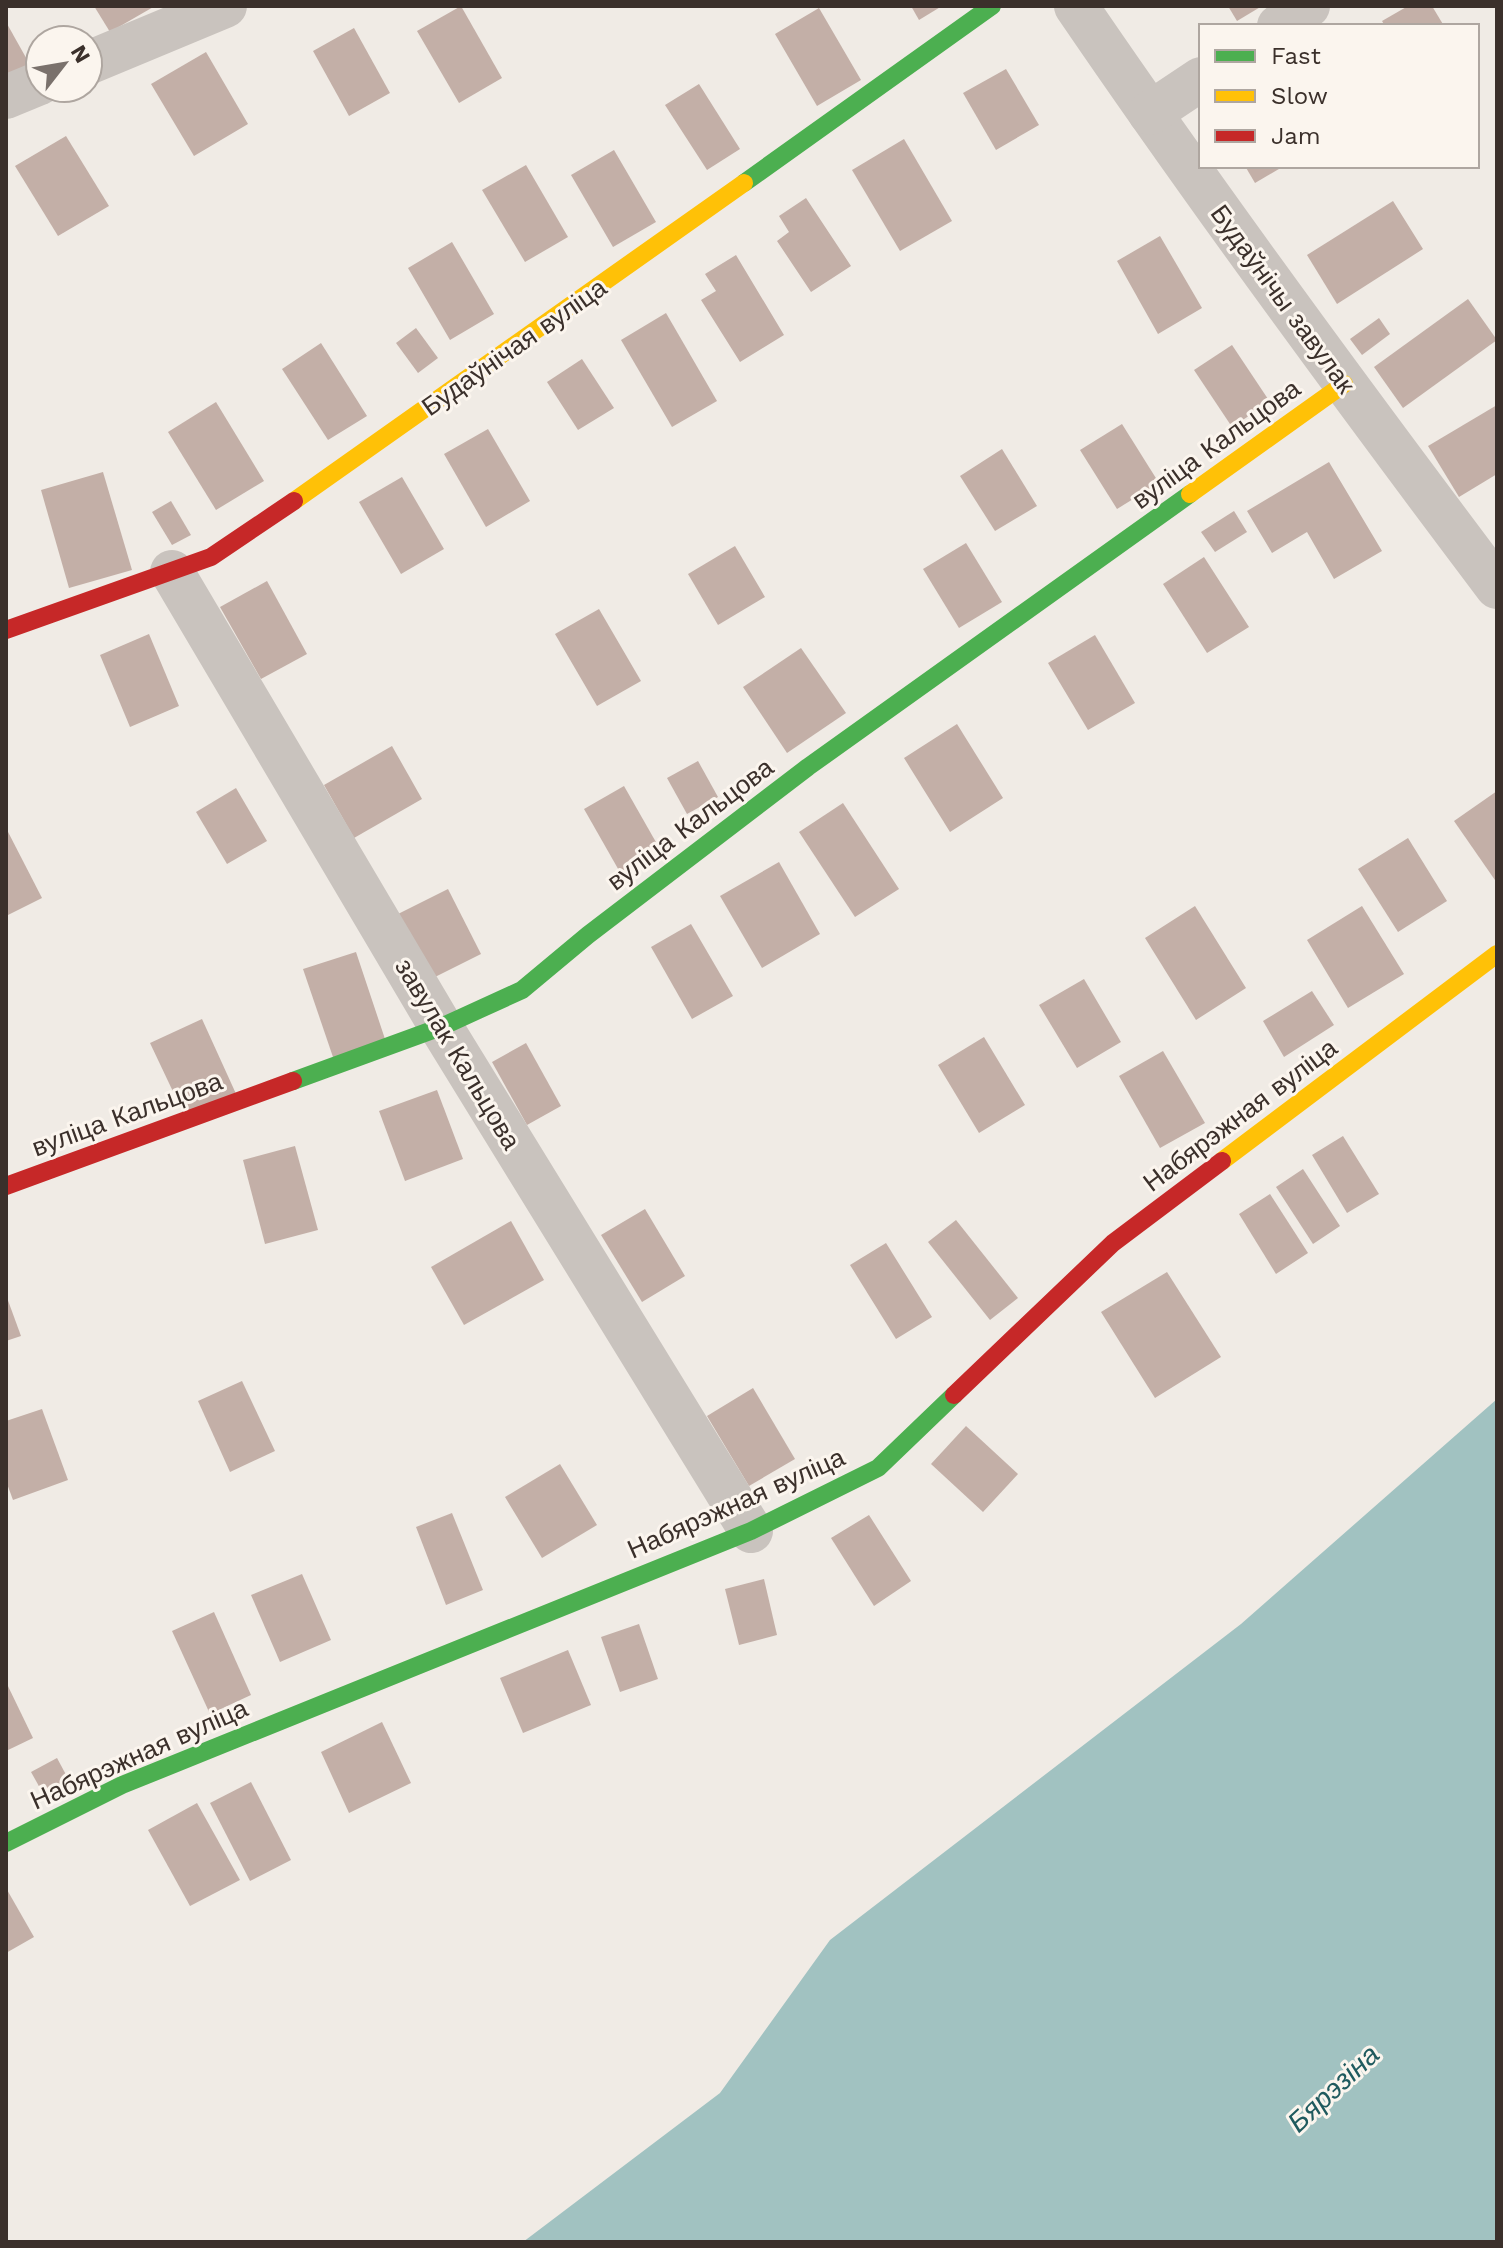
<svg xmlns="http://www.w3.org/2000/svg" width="1503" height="2248" font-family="'Work Sans',sans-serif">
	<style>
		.water { fill: #a1c2c1 }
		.building { fill: #c3afa7 }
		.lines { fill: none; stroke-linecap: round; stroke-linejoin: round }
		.street { stroke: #c9c3be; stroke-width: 44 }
		.fast { stroke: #4caf50; stroke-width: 18 }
		.slow { stroke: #ffc107; stroke-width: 18 }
		.jam { stroke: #c62828; stroke-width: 18 }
		.labels { text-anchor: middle; stroke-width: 6; stroke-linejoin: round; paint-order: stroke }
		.street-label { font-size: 26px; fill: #3b302b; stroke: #fbf5ee }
		.water-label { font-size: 28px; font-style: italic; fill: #1f5a5e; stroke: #fbf5ee }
	</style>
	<rect width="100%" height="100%" fill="#f0ebe5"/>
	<polygon class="water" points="1497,1399 1497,2242 523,2242 720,2093 830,1940 1241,1624"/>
	<g class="building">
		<polygon points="94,6 155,6 110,32"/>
		<polygon points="461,6 502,78 459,103 417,31"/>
		<polygon points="911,6 942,6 919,20"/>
		<polygon points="1228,6 1262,6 1237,21"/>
		<polygon points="1408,6 1432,6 1444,26 1385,26 1382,21"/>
		<polygon points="819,8 861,80 817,106 775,34"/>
		<polygon points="6,22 34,72 6,88"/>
		<polygon points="354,28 390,93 349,116 313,51"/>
		<polygon points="206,52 248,124 194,156 151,84"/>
		<polygon points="1006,69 1039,125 996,150 963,93"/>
		<polygon points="699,84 740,149 707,170 665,105"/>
		<polygon points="66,136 109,206 58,236 15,166"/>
		<polygon points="904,139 952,221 900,251 852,170"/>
		<polygon points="614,150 656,222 613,247 571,175"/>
		<polygon points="526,165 568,237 525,262 482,190"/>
		<polygon points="1245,166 1284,166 1255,183"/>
		<polygon points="806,198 851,266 811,292 777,241 789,232 779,216"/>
		<polygon points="1393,201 1423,249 1337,304 1307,255"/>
		<polygon points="1160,236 1202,308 1158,334 1117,261"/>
		<polygon points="452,242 494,314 450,340 408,268"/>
		<polygon points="736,255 784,335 740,362 701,300 716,291 705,274"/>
		<polygon points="1468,299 1497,340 1403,408 1374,367"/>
		<polygon points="666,313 717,401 672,427 621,340"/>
		<polygon points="1379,318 1390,334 1362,355 1350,339"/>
		<polygon points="416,328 438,358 418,373 396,343"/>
		<polygon points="321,343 367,416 328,440 282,369"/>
		<polygon points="1232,345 1270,402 1232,427 1194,370"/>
		<polygon points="582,359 614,408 578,430 547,382"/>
		<polygon points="216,402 264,481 216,510 168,432"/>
		<polygon points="1497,405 1497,474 1459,497 1428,446"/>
		<polygon points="1122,424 1159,483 1117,509 1080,450"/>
		<polygon points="488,429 530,501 486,527 444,454"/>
		<polygon points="1002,449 1037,506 995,531 960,476"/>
		<polygon points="1329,462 1382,551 1334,579 1307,532 1272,553 1247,511"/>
		<polygon points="103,472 132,570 69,588 41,490"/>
		<polygon points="402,477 444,549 401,574 359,502"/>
		<polygon points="171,501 191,535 172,545 152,512"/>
		<polygon points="1234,511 1247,532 1215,552 1201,532"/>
		<polygon points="966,543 1002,602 959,628 923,569"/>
		<polygon points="735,546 765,597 718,625 688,574"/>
		<polygon points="1204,557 1249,627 1207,653 1163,584"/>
		<polygon points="267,581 307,654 261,679 220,607"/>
		<polygon points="599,609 641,681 597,706 555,634"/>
		<polygon points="149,634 179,706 130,727 100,655"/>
		<polygon points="1095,635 1135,703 1088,730 1048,663"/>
		<polygon points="801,648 846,713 787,753 743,687"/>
		<polygon points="957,724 1003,798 950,832 904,758"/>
		<polygon points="392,746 422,799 354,838 324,785"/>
		<polygon points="698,761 718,797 687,814 667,778"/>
		<polygon points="624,786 661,851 621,874 584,809"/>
		<polygon points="236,788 267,841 227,864 196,812"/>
		<polygon points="1497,791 1497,883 1454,821"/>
		<polygon points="843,803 899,889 855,917 799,832"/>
		<polygon points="6,828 42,898 6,916"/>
		<polygon points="1408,838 1447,901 1398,932 1358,869"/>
		<polygon points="779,862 820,934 762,968 720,896"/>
		<polygon points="448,889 481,954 431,979 398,914"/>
		<polygon points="1195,906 1246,988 1196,1020 1145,938"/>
		<polygon points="1362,906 1404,974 1348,1008 1307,940"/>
		<polygon points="691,924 733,996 692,1019 651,947"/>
		<polygon points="356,952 386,1042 334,1060 303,969"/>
		<polygon points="1084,979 1121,1042 1077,1068 1039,1005"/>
		<polygon points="1312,991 1334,1025 1284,1057 1263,1021"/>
		<polygon points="202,1019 237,1096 186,1119 150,1043"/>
		<polygon points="984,1037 1025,1105 979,1133 938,1065"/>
		<polygon points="526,1043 561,1106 527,1125 492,1062"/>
		<polygon points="1163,1051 1205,1123 1160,1148 1119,1076"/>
		<polygon points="437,1090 463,1159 405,1181 379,1111"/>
		<polygon points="1343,1136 1379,1194 1347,1213 1312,1155"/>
		<polygon points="295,1146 318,1230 265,1244 243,1160"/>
		<polygon points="1303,1169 1340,1226 1313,1244 1276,1187"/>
		<polygon points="1270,1194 1308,1253 1276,1274 1239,1214"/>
		<polygon points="645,1209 685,1276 642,1302 601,1235"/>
		<polygon points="956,1220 1018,1298 990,1320 928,1242"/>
		<polygon points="511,1221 544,1280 464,1325 431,1267"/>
		<polygon points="886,1243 932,1317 896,1339 850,1265"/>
		<polygon points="1167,1272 1221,1357 1155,1398 1101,1312"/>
		<polygon points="6,1295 21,1336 6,1341"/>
		<polygon points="242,1381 275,1451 230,1472 198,1401"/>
		<polygon points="753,1388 795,1459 749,1486 707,1416"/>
		<polygon points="42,1409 68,1480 13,1500 6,1481 6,1421"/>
		<polygon points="966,1426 1018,1474 983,1512 931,1464"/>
		<polygon points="560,1464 597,1525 542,1558 505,1497"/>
		<polygon points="452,1513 483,1590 446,1605 416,1527"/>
		<polygon points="869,1515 911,1581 874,1606 831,1538"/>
		<polygon points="302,1574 331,1640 280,1662 251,1595"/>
		<polygon points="764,1579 777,1635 739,1645 725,1589"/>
		<polygon points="214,1612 251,1695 210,1714 172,1631"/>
		<polygon points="639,1624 658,1679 620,1692 601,1637"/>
		<polygon points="568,1650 591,1705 523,1733 500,1678"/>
		<polygon points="6,1682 33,1738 6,1751"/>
		<polygon points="382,1722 411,1783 349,1813 321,1752"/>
		<polygon points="57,1758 71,1784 45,1797 31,1772"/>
		<polygon points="251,1782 291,1860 250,1881 210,1803"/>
		<polygon points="197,1803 240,1880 190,1906 148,1830"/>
		<polygon points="6,1888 34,1937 6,1953"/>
	</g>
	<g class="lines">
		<g class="street">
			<path d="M1076 6C1211 204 1353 396 1497 587"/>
			<polyline points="1279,26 1308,6"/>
			<polyline points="88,63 225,6"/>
			<polyline points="6,97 40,83"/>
			<polyline points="1150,113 1201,79"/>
			<polyline points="172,572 441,1027 751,1531"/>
		</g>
		<g class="fast">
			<polyline points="744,183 992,6"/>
			<polyline points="293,1081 441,1027 522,990 588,935 808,767 1190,494"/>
			<polyline points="6,1843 122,1785 751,1531 878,1468 954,1395"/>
		</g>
		<g class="slow">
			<polyline points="1190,494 1344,384"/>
			<polyline points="294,501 744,183"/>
			<polyline points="1222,1161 1497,954"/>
		</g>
		<g class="jam">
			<polyline points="6,630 211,557 294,501"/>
			<polyline points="6,1186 293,1081"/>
			<polyline points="954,1395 1113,1243 1222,1161"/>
		</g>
	</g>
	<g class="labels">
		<g class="street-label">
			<text transform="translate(1283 299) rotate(54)" y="9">Будаўнічы завулак</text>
			<text transform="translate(514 347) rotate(-35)" y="9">Будаўнічая вуліца</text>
			<text transform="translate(1216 444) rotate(-36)" y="9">вуліца Кальцова</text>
			<text transform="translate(690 824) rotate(-37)" y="9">вуліца Кальцова</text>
			<text transform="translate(458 1054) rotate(59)" y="9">завулак Кальцова</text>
			<text transform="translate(127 1114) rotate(-20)" y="9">вуліца Кальцова</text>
			<text transform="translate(1240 1115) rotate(-37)" y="9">Набярэжная вуліца</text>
			<text transform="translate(736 1503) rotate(-24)" y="9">Набярэжная вуліца</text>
			<text transform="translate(139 1754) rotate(-24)" y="9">Набярэжная вуліца</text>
		</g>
		<g class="water-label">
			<text transform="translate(1333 2088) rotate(-43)" y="10">Бярэзіна</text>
		</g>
	</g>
	<rect width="1503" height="2248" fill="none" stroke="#3b302b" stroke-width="16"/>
	<rect x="1199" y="24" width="280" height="144" fill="#fbf5ee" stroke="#aea6a0" stroke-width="2"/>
	<rect x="1215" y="50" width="40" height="12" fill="#4caf50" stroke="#aea6a0" stroke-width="2"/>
	<text x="1271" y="64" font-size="24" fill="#3b302b">Fast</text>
	<rect x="1215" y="90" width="40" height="12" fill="#ffc107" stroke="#aea6a0" stroke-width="2"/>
	<text x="1271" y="104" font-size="24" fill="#3b302b">Slow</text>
	<rect x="1215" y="130" width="40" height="12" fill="#c62828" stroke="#aea6a0" stroke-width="2"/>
	<text x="1271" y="144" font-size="24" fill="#3b302b">Jam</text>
	<g transform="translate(64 64) rotate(59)"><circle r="38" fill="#fbf5ee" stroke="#aea6a0" stroke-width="2"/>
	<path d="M0-6L14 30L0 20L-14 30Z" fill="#7a716c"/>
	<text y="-12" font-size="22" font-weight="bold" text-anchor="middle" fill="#3b302b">N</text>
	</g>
</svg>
